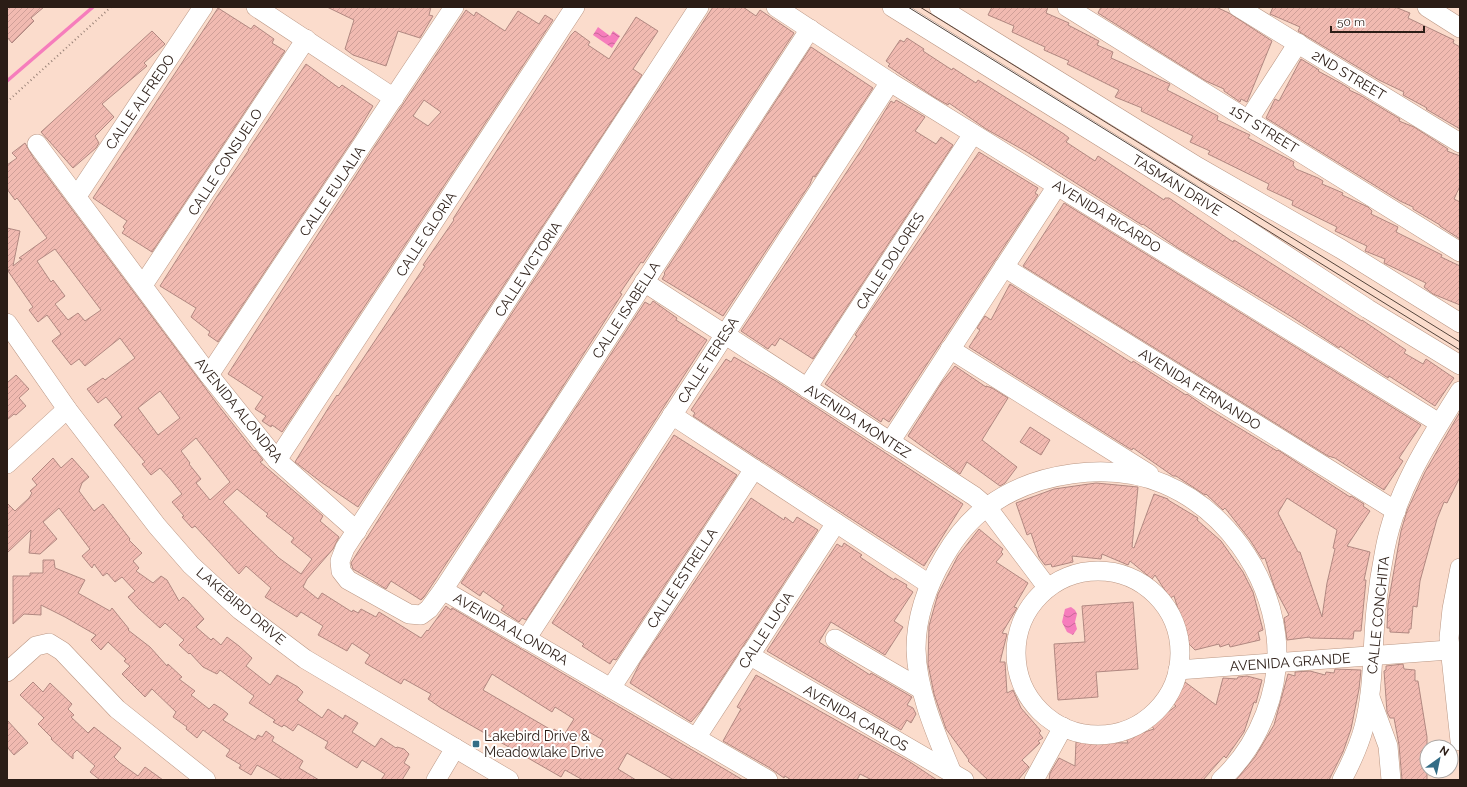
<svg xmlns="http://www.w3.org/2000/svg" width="1467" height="787" font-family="Raleway,sans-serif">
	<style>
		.water { fill: url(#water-waves) }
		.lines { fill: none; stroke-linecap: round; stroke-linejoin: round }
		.stream { stroke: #f67dbc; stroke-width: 3.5 }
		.building { fill: url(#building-hatch); stroke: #b18881; fill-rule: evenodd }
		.minor-casing { stroke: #bb9784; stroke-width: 20 }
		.path { stroke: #998277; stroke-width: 2; stroke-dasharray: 1 3; stroke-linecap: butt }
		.minor { stroke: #fff; stroke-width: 19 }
		.tram { stroke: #55443b; stroke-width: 1 }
		.poi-dot { fill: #346d86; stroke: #fff; stroke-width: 1.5 }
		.labels { text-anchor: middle; stroke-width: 4; stroke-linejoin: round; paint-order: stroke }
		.street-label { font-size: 14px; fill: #2b1d16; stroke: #fff }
		.poi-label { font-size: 14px; fill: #2b1d16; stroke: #fff; text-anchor: start }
	</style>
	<defs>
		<pattern id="water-waves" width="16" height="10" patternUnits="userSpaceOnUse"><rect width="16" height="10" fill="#f67dbc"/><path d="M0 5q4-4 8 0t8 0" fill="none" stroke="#c76698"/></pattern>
		<pattern id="building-hatch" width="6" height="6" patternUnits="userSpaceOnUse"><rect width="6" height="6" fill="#f1bab1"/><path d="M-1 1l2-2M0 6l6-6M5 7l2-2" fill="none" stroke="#cf9f98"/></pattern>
	</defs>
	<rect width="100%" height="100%" fill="#fbdccc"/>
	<g class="water">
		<polygon points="598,27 610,36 613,31 620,36 612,48 593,35"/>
		<polygon points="1071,607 1075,610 1077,614 1075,622 1077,629 1073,635 1067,632 1062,622 1065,609"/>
	</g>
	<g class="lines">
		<polyline class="stream" points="7,81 93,7"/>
	</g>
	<g class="building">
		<polygon points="7,7 44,7 31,18 34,21 12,43 7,37"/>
		<polygon points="327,7 431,7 429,15 433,16 420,38 398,31 386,66 353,55 345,49 354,20"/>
		<polygon points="713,7 743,7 756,16 760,10 794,33 643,263 641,262 620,293 622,294 542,419 424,597 421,600 391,581 386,589 370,579 353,569 351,563 438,426"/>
		<polygon points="992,7 1048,7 1046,13 1069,23 1068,25 1099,41 1097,45 1113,52 1111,58 1170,84 1167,90 1218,116 1217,120 1250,135 1248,138 1294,162 1293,165 1296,169 1318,178 1323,181 1322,184 1343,193 1342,195 1368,207 1372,211 1371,214 1398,227 1396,232 1442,255 1441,257 1460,266 1460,305 1433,294 1424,287 1426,283 1384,263 1385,259 1365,251 1367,246 1335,231 1337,227 1292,205 1293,201 1267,189 1269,184 1208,154 1210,151 1190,142 1193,136 1141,111 1142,108 1115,97 1119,90 1067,64 1069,61 1044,50 1045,47 1012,32 1014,26 988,15"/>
		<polygon points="1101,7 1216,7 1229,13 1272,41 1247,102 1241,99 1240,102 1224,91 1224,89 1206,81 1098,13"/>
		<polygon points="1273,7 1395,7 1410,13 1408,18 1454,40 1453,43 1460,47 1460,129 1426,109 1427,108 1403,95 1404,92 1379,80 1298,31 1300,27 1270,14"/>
		<polygon points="218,8 251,29 254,25 274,39 272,43 285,51 152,252 122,233 125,229 123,227 127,221 93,198"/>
		<path d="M466 10 474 16 476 12 505 31 518 11 539 24 545 15 553 20 282 432 272 425 271 427 262 421 266 416 255 409 263 397 228 374 375 146ZM424 100 441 112 428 126 413 116Z"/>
		<polygon points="636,17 658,31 633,69 642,75 358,507 321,482 295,462 329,407 337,395 338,396 425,266 423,265 454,220 453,219 571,35 575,31 590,42 588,45 609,59"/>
		<polygon points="152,31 165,44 144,63 147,66 102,104 114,117 95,136 99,143 96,148 73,168 41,132"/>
		<polygon points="907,38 924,49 923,51 952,70 953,68 976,83 978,80 1064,134 1069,138 1066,142 1095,161 1098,156 1164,200 1165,198 1169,198 1233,242 1234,240 1258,255 1362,321 1362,320 1406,350 1404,353 1423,364 1426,359 1454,378 1435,406 1389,376 1388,378 1340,346 1339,348 1292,317 1178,248 1143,224 1142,225 1027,152 986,129 949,103 948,105 934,97 888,66 890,64 886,61 900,40 904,42"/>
		<polygon points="811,47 873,88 815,177 813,176 810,184 723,316 662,279 665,274 664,273"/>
		<polygon points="1301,59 1319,70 1318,71 1342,84 1350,89 1349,90 1360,95 1400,119 1399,121 1414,127 1448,149 1447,151 1460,156 1460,186 1454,199 1460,202 1460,239 1440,226 1440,225 1413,209 1413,207 1400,201 1266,118 1275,99 1279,101"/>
		<polygon points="306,64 339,88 342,85 373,106 355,136 218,342 208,335 210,332 191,317 196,308 160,286 216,198 249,150 248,150"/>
		<polygon points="896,100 925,117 915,131 936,144 941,137 953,145 813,359 780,338 775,346 772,344 768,349 741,331 862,149 891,101 894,103"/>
		<path d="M25 143 33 157 218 405 254 451 255 450 263 460 260 462 323 516 320 521 339 537 333 549 307 579 303 587 318 599 322 593 352 612 353 610 358 613 361 609 376 617 379 612 421 638 427 630 428 631 446 606 451 610 452 608 743 780H674L627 753 618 769 636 780H583L565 770 561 777 441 708 428 699 431 694 404 679 401 684 365 663 370 655 352 643 347 651 318 635 323 626 301 612 297 617 265 597 271 588 246 566 239 574 195 526 192 528 182 517 184 516 172 502 182 494 170 479 160 468 151 475 142 464 145 462 114 425 122 417 111 403 106 397 98 403 87 389 103 378 105 380 135 358 120 338 85 366 79 359 71 365 52 341 61 334 47 315 38 322 29 310 33 307 8 271 10 270H7V228L20 231 13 266 22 259 19 258 47 238 17 198 15 200 7 189V165L17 158 12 153ZM55 249 101 310 85 321 78 313 68 320 55 304 65 296 53 280 51 282 37 261ZM160 391 180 418 158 435 138 408ZM196 438 230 482 210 500 196 483 201 479 189 464 190 463 181 451ZM237 489 268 514 266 516 294 538 291 542 312 559 301 574 279 558 252 532 223 502ZM492 674 552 712 555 707 574 719 564 735 554 729 553 731 483 690ZM584 729 603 740 592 760 571 749Z"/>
		<polygon points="979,152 1038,188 1035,193 1038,195 889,422 883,418 881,422 825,384 857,336 855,335 862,324"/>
		<polygon points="1064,203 1421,425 1399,458 1403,461 1384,490 1335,458 1328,456 1023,266"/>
		<path d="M1010 284 1132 363 1133 361 1186 395 1187 394 1210 410 1277 451 1278 450 1350 497 1351 496 1364 504 1363 506 1370 511 1347 546 1370 552 1364 580H1366L1361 631H1354L1353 639 1310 638V637L1287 640 1284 618 1289 615 1275 589 1265 558 1262 559 1250 540 1225 508 1223 510 1206 494 1205 495 1176 476H1173L1133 448 1132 450 1127 447 969 347 980 330 977 328 985 316 991 320ZM1287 498 1337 530 1333 548 1335 549 1327 583 1322 617 1300 552H1298L1278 513Z"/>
		<polygon points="653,301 677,318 676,320 707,340 526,620 522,618 519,622 501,610 504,606 483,591 480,596 461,583 645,302 650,305"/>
		<polygon points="734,357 776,381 963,504 924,566 693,416 695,413 691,410 707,386 726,359 731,362"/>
		<polygon points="955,366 986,387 986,386 992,388 1008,398 982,440 1017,467 1005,483 1000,486 967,462 960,474 908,436 942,382"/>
		<polygon points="16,375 29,389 19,398 26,406 16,415 14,414 7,420 7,383"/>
		<polygon points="1460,412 1460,477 1447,503 1444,502 1437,519 1420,581 1417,607 1413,606 1411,629 1409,629 1409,633 1390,632 1390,628 1387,628 1388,604 1401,531 1407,511 1425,472"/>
		<polygon points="1030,427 1050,440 1041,455 1020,442"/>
		<polygon points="674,435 737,475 616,660 613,659 610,664 582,646 584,644 552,623"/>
		<polygon points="53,458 61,468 72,458 89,477 82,483 79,491 94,511 103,504 130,539 129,540 142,553 133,561 139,568 136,571 153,583 161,576 167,580 179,601 183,597 188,601 204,619 196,627 211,640 213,638 221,645 227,637 239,646 252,658 246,666 270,685 277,675 298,687 303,692 297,700 322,718 328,709 343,719 345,715 358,723 352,732 375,747 381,738 396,748 397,747 404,749 409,754 404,763 410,767 402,780 381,780 385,774 362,760 357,768 325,748 328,742 298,724 293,731 284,725 282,727 273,722 275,720 249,703 254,696 220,670 217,674 203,667 190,653 189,654 179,645 184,640 165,623 160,628 139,609 128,597 135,591 122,577 115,582 107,573 103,576 94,564 92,568 82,556 90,549 59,508 43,522 57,539 40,554 29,553 31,530 7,553 7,503 15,511 29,498 32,493 30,491 37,485 32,479"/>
		<polygon points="1096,483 1138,487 1132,547 1134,548 1154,494 1168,499 1168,500 1198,518 1197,520 1221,541 1243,572 1253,592 1263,630 1258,632 1260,640 1230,647 1229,644 1220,647 1219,644 1195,650 1189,644 1174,596 1170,598 1155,575 1152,579 1130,561 1128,565 1102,554 1101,559 1072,556 1073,562 1052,567 1051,564 1045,565 1039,557 1031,533 1027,535 1016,503 1054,489"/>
		<polygon points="751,498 784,520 785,517 793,523 797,517 818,530 701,711 691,722 630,683 640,663"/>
		<polygon points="979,529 1003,549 1001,552 1003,554 996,562 1028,583 1014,607 1017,608 1002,633 1007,634 1000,662 1005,662 1007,693 1013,690 1021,708 1041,731 1039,733 1043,738 1038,741 1040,743 1022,760 1029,767 1018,780 988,780 968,761 969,760 946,729 934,694 928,664 929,626 938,594 958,556"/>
		<polygon points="844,543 862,555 860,557 894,580 895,578 907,585 906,587 913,592 894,621 903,627 885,655 831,622 819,642 870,675 871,673 912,697 907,705 913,708 916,714 911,723 907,720 901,730 767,651 837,544 842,547"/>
		<polygon points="43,560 54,560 55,568 85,580 78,593 110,611 112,608 129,629 128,630 150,647 167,666 168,664 182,677 179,679 195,691 191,695 209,709 214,704 222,709 228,714 223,720 255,740 258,735 262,737 266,731 274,737 272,741 303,761 299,768 319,780 283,780 257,765 251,775 239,768 241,765 226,756 230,750 203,730 197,738 186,729 187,727 173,717 176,712 152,689 145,697 122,674 130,666 124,661 126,659 108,642 101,650 91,640 96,635 65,617 41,605 41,615 24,614 13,624 13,576 30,576 30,573 43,573"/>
		<polygon points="1133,602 1138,669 1096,672 1098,697 1058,700 1054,644 1085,642 1082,606"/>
		<polygon points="1403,664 1404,669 1415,670 1415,681 1418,681 1427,737 1427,780 1402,780 1399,745 1394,718 1390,718 1387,712 1384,671 1386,670 1386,666"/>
		<polygon points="1335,669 1361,670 1359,689 1351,729 1343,752 1329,780 1236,780 1255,757 1274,725 1288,674 1295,676 1295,672 1310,671 1325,675 1326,672 1334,673"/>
		<polygon points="756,675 910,762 937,780 872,780 860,774 857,780 791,780 785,776 784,778 770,768 723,741 741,709 737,707"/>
		<polygon points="1247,676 1262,680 1256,703 1254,702 1244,732 1226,758 1224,756 1203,780 1049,780 1050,773 1059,758 1075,766 1076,742 1128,743 1126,738 1154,729 1151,725 1176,706 1171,702 1185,682 1216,705 1223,678 1237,679 1238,677"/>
		<polygon points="33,682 43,692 50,683 72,704 68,709 74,715 71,717 88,733 94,727 121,748 114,757 120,763 138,776 145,767 163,780 100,780 90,772 95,766 77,750 73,754 73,759 51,739 52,738 38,724 44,718 20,695"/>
		<polygon points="7,720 28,743 14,755 7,747"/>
	</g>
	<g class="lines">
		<defs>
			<g id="minor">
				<polyline points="256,7 394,98"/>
				<polyline points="699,7 345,548 340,561 341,571 348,580 409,614 421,615 429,609 443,590 810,29"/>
				<polyline points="776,7 890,82 1439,423"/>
				<polyline points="892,7 1191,193 1368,309 1460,365"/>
				<polyline points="939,7 1198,167 1341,249 1460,323"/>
				<polyline points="1067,7 1460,252"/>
				<polyline points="1238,7 1460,143"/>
				<polyline points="1427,7 1460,28"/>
				<polyline points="1249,119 1298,43"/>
				<polyline points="37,144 209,375 277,460 357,531"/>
				<polyline points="77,196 203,7"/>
				<polyline points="1004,267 1396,511"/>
				<polyline points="644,282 974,496 987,507 1047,587"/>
				<polyline points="143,285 306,39"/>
				<polyline points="7,323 67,409 157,526 191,565 240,610 305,659 509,780"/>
				<polyline points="950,349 1149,474"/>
				<polyline points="209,375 454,7"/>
				<polyline points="807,388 973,134"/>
				<polyline points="672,415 929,584"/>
				<polyline points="890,442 1057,186"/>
				<polyline points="277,460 575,7"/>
				<polyline points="7,464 67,409"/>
				<polyline points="1460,568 1452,609 1449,638 1460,741"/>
				<circle cx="1098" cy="653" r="82"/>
				<polyline points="443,590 768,780"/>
				<polyline points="526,639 890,82"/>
				<polyline points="835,639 921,689"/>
				<polyline points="749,655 964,780"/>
				<polyline points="1178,670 1449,650"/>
				<polyline points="7,672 36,646 49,643 62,651 117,709 206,780"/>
				<polyline points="611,688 754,469"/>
				<polyline points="1370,697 1388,746 1391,780"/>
				<polyline points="696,738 836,523"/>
				<path d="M952 773C936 734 917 692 916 649 916 615 927 586 944 557 955 538 969 520 987 507 1034 472 1109 461 1164 484 1225 510 1268 571 1276 636 1282 688 1259 745 1221 780"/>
				<polyline points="436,780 455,748"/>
				<polyline points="1034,780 1063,727"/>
				<path d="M1342 780C1351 763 1359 746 1364 727 1374 688 1372 648 1376 609 1378 589 1381 569 1385 549 1396 491 1429 440 1460 391"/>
			</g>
		</defs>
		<use href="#minor" class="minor-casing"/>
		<polyline class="path" points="7,102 111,7"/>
		<use href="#minor" class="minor"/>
		<g class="tram">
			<polyline points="908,7 1460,350"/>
			<polyline points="920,7 1460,342"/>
		</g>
	</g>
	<rect class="poi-dot" x="472" y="740" width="8" height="8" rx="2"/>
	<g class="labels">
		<g class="street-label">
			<text transform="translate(1349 75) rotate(31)" y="5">2ND STREET</text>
			<text transform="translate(140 102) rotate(-56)" y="5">CALLE ALFREDO</text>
			<text transform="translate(1264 129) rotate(32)" y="5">1ST STREET</text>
			<text transform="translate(225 162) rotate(-57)" y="5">CALLE CONSUELO</text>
			<text transform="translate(1177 185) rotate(32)" y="5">TASMAN DRIVE</text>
			<text transform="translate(332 191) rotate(-56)" y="5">CALLE EULALIA</text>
			<text transform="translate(1107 216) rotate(32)" y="5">AVENIDA RICARDO</text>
			<text transform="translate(426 234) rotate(-57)" y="5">CALLE GLORIA</text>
			<text transform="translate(890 261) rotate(-57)" y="5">CALLE DOLORES</text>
			<text transform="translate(528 269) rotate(-57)" y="5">CALLE VICTORIA</text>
			<text transform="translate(626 310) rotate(-57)" y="5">CALLE ISABELLA</text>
			<text transform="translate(708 360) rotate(-57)" y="5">CALLE TERESA</text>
			<text transform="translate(1200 389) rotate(32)" y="5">AVENIDA FERNANDO</text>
			<text transform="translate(239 410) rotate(51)" y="5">AVENIDA ALONDRA</text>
			<text transform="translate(858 421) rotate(33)" y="5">AVENIDA MONTEZ</text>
			<text transform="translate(682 578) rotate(-57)" y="5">CALLE ESTRELLA</text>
			<text transform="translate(241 606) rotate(40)" y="5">LAKEBIRD DRIVE</text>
			<text transform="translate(1378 615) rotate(-84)" y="5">CALLE CONCHITA</text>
			<text transform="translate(511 629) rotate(30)" y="5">AVENIDA ALONDRA</text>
			<text transform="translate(766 630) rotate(-57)" y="5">CALLE LUCIA</text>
			<text transform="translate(1290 662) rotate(-4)" y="5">AVENIDA GRANDE</text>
			<text transform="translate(856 718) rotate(30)" y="5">AVENIDA CARLOS</text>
		</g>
		<g class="poi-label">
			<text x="484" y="741">Lakebird Drive &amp;<tspan x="484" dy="16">Meadowlake Drive</tspan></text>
		</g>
	</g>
	<rect width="1467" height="787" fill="none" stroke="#2b1d16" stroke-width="16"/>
	<g transform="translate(1439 759) rotate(33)"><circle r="19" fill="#ffffff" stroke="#aaa5a2"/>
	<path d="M0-3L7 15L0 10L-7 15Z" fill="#346d86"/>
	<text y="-6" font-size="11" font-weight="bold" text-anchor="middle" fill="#2b1d16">N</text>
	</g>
	<path d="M1331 26v6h93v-6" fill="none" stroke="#2b1d16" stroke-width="2"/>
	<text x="1337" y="26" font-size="12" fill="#2b1d16" stroke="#ffffff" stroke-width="3" paint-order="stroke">50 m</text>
</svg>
